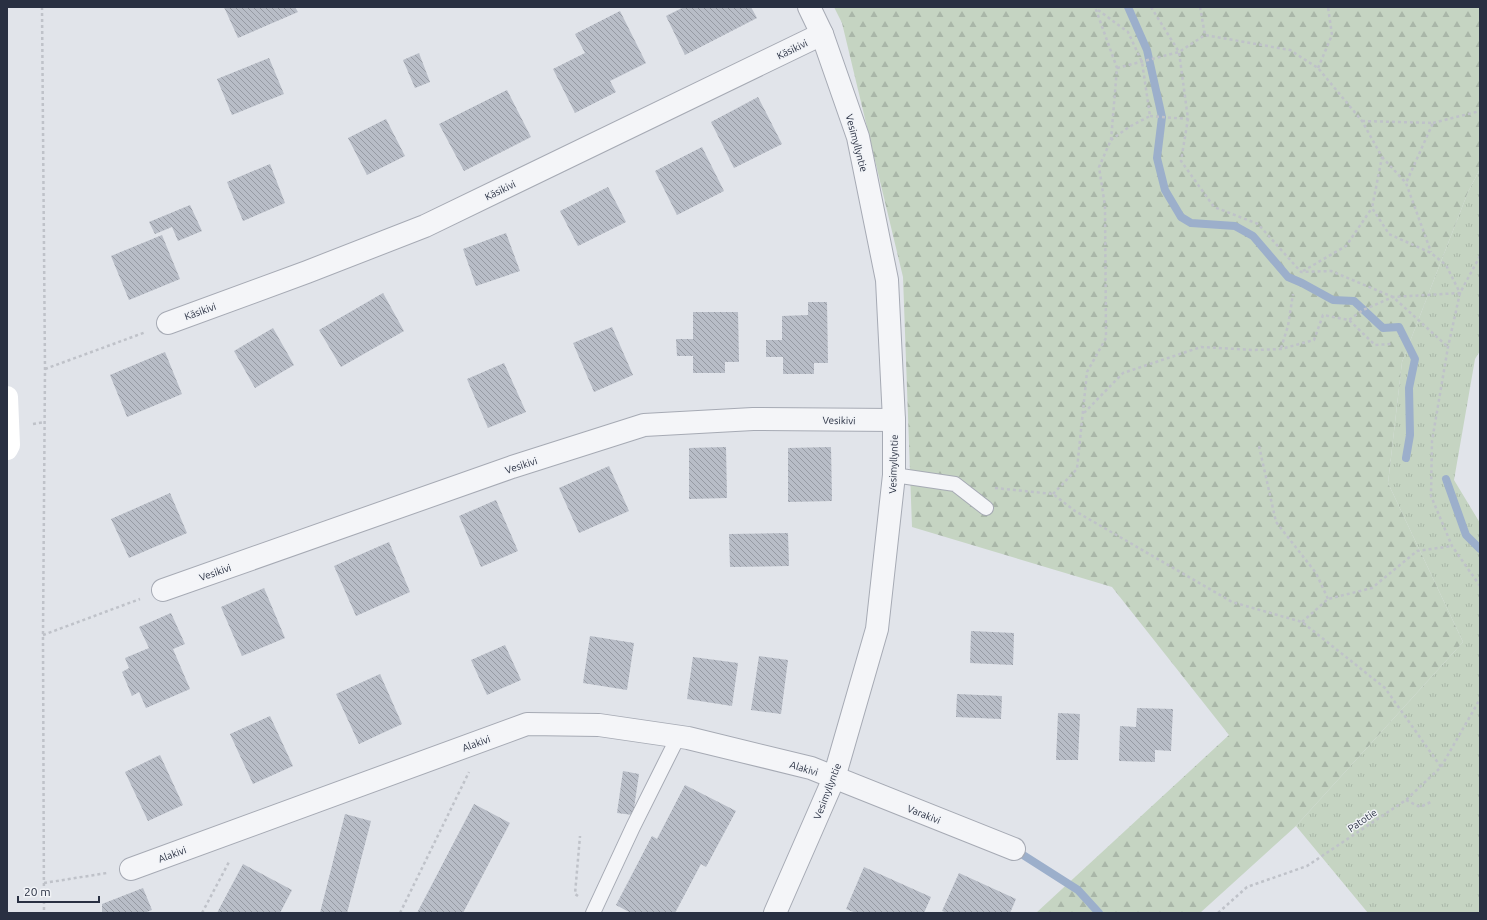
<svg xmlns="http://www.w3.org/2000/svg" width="1487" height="920" font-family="Ubuntu,sans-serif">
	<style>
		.grass { fill: url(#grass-tufts) }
		.forest { fill: url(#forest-firs) }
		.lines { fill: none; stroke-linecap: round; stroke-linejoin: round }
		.stream { stroke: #9cafcb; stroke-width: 8 }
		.building { fill: url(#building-back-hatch) }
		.lane-casing { stroke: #a6aab4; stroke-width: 16 }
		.street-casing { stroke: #a6aab4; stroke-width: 24 }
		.path { stroke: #bfc2c9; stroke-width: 2.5; stroke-dasharray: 3 3; stroke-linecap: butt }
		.lane { stroke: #f4f5f8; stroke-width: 14 }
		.street { stroke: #f4f5f8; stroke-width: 22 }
		.secondary { stroke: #fff; stroke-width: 22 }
		.labels { text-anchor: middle; stroke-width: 3; stroke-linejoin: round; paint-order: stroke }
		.street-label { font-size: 10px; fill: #293042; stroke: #f1f3f7 }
	</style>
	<defs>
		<pattern id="grass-tufts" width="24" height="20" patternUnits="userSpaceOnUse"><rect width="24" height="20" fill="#c5d4c2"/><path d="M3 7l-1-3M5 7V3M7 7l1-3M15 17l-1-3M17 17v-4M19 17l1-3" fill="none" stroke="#a9b6a8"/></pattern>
		<pattern id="forest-firs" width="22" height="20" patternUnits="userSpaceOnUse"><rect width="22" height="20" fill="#c5d4c2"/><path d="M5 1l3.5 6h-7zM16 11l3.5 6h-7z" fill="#a9b6a8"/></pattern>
		<pattern id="building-back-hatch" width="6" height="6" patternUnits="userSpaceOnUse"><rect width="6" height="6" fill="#b8bdc7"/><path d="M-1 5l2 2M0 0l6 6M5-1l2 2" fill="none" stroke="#969aa3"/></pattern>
	</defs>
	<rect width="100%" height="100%" fill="#e1e4ea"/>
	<polygon class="grass" points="1480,169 1480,351 1475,359 1454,480 1480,523 1480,913 1368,913 1296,826 1463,642 1388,483 1402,362 1468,192"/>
	<polygon class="forest" points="834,7 1480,7 1480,169 1468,192 1402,362 1388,483 1463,642 1296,826 1200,913 1036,913 1229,735 1112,587 912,527 903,277 842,23"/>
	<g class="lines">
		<g class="stream">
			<polyline points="1128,7 1147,50 1162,117 1157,158 1165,190 1181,217 1191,223 1235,226 1253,236 1288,277 1302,283 1333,300 1354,301 1383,328 1399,327 1415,359 1409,388 1410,435 1406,458"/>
			<polyline points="1446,479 1466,535 1480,549"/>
			<polyline points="1015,850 1078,890 1099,913"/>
		</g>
	</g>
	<g class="building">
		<polygon points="224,7 295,7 298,12 238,38"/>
		<polygon points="684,7 751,7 757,18 685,55 666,16"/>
		<polygon points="620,11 646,63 610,81 616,92 575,113 553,69 585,53 575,34"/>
		<polygon points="419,53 430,82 415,88 403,60"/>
		<polygon points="269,58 284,94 232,115 217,79"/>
		<polygon points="507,90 531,137 464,171 439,124"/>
		<polygon points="758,97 782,144 734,168 711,122"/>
		<polygon points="386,119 405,156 367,175 348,138"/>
		<polygon points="702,147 724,191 677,215 655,171"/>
		<polygon points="270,164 285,203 243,221 227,182"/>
		<polygon points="608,187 626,222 578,246 560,211"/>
		<polygon points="190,205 202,231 178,241 172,227 155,234 149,222"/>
		<polygon points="506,233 520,271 476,286 463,249"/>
		<polygon points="162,235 180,279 129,300 111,256"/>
		<polygon points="383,293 404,331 341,367 319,330"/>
		<polygon points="808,302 827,302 828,363 814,363 814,374 783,374 783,357 766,357 766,340 782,340 782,316 808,315"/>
		<polygon points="693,312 738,312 739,362 725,362 725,373 693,373 693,356 677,356 676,339 693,339"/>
		<polygon points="612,327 633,375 594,392 573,343"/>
		<polygon points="273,328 294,365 255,388 234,351"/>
		<polygon points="165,352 182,394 127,417 110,375"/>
		<polygon points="504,363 526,412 488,428 467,379"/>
		<polygon points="726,447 727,498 689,499 689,448"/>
		<polygon points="831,447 832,501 788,502 788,448"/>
		<polygon points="609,466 629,511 579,533 559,488"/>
		<polygon points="170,493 187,533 129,558 111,519"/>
		<polygon points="496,500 518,551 481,567 459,516"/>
		<polygon points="788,533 789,566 730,567 729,534"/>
		<polygon points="389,542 410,592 356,616 334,566"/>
		<polygon points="264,588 285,638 242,656 221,607"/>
		<polygon points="171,613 185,644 173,649 190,689 146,708 139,692 132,696 122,672 129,668 125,658 149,648 139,627"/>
		<polygon points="971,631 1014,633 1013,665 970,663"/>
		<polygon points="590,636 634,643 627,690 583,683"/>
		<polygon points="505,645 521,680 487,695 471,660"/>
		<polygon points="759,656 788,660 781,714 751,710"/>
		<polygon points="693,657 738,663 732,706 687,699"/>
		<polygon points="380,674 402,724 359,744 336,694"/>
		<polygon points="957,694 1002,696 1001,719 956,717"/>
		<polygon points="1137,708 1173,709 1171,751 1155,750 1155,762 1119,761 1120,726 1136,727"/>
		<polygon points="1058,713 1080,714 1078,760 1056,760"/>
		<polygon points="270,716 293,766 253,784 230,734"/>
		<polygon points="160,755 183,805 148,821 125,772"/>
		<polygon points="623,771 639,774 633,815 617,813"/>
		<polygon points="685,785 736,811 706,867 701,864 675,913 631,913 616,905 652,836 657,839"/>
		<polygon points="474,804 510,823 463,913 417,913"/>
		<polygon points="345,814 371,821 347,913 320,913"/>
		<polygon points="243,864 292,890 280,913 217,913"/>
		<polygon points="864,867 931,897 924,913 856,913 846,909"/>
		<polygon points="959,873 1016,899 1010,913 947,913 942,911"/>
		<polygon points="143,888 152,910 144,913 102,913 102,904"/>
	</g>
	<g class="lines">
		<defs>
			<g id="lane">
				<polyline points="894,475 955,484 986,508"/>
				<polyline points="593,913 633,827 678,737"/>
			</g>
			<g id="street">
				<polyline points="168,323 307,272 425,226 822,34"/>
				<polyline points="163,590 512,467 644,425 753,419 894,420"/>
				<polyline points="131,869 527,724 599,725 688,738 811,768 1014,849"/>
				<polyline points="775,913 834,778 877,629 894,475 894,420 887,280 858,137 822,34 809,7"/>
			</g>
		</defs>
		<use href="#lane" class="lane-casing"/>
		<use href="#street" class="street-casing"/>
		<g class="path">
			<polyline points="42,7 45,369 43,635 44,913"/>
			<polyline points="1151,7 1179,52 1188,119 1181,161 1214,207 1258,224 1301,272 1331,271 1393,297 1448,347"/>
			<polyline points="1200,7 1205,35"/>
			<polyline points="1098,10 1128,32 1142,62 1150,116 1129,127 1111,140"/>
			<polyline points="1117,68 1179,52 1205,35 1290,50 1318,68 1362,121 1382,157 1372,208 1389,234 1431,253 1446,265 1460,293 1393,297 1363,310 1349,320"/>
			<polyline points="1318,68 1332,35 1328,7"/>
			<polyline points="1150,116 1188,119"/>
			<polyline points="1362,121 1433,123 1406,183"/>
			<polyline points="1433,123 1480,111"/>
			<polyline points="1382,157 1406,183 1431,252"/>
			<polyline points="1480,256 1460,293 1448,347 1432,441 1431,496 1452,546 1480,586"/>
			<polyline points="1303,271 1346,246 1372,208"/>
			<polyline points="1281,348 1288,326 1293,294"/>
			<polyline points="45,369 146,332"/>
			<polyline points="1084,413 1123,373 1201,347 1254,350 1281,349 1314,340 1323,315 1349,320 1375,345 1391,344"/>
			<polyline points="33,424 45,422"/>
			<polyline points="1259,446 1276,522 1316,573 1328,599"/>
			<polyline points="995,488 1053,494 1075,511 1232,602 1302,622 1385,688 1441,767"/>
			<polyline points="1053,494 1077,469 1087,372 1106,338 1105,206 1099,167 1111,140 1117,68 1095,7"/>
			<polyline points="1302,622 1328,599 1372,588 1417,551 1452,546"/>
			<polyline points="43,635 140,599"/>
			<polyline points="1406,800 1420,807 1433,801"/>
			<polyline points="44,883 107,873"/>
			<polyline points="578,896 575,894 580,836"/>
			<polyline points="202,913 230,860"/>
			<polyline points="400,913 469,772"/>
			<polyline points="1218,913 1247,887 1307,866 1406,800 1441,767 1480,699"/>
		</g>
		<use href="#lane" class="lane"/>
		<use href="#street" class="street"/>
		<polyline class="secondary" points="7,397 9,445 7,449"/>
	</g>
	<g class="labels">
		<g class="street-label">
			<text transform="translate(792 49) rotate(-26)" y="4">Käsikivi</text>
			<text transform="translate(857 143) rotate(75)" y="4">Vesimyllyntie</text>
			<text transform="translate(500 190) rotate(-26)" y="4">Käsikivi</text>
			<text transform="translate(200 311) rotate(-20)" y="4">Käsikivi</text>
			<text transform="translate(839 420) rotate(1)" y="4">Vesikivi</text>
			<text transform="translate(893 464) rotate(-88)" y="4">Vesimyllyntie</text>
			<text transform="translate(521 465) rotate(-18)" y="4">Vesikivi</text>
			<text transform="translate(215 572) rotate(-19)" y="4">Vesikivi</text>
			<text transform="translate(476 743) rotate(-20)" y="4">Alakivi</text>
			<text transform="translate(804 768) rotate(17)" y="4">Alakivi</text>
			<text transform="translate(827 791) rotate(-69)" y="4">Vesimyllyntie</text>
			<text transform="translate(924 814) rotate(22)" y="4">Varakivi</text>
			<text transform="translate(1362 820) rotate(-34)" y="4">Patotie</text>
			<text transform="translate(172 854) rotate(-20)" y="4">Alakivi</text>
		</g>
	</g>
	<rect width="1487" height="920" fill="none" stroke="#293042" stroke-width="16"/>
	<path d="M18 896v6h81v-6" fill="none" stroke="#293042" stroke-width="2"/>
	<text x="24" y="896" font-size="12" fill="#293042" stroke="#f1f3f7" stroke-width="3" paint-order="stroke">20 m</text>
</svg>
